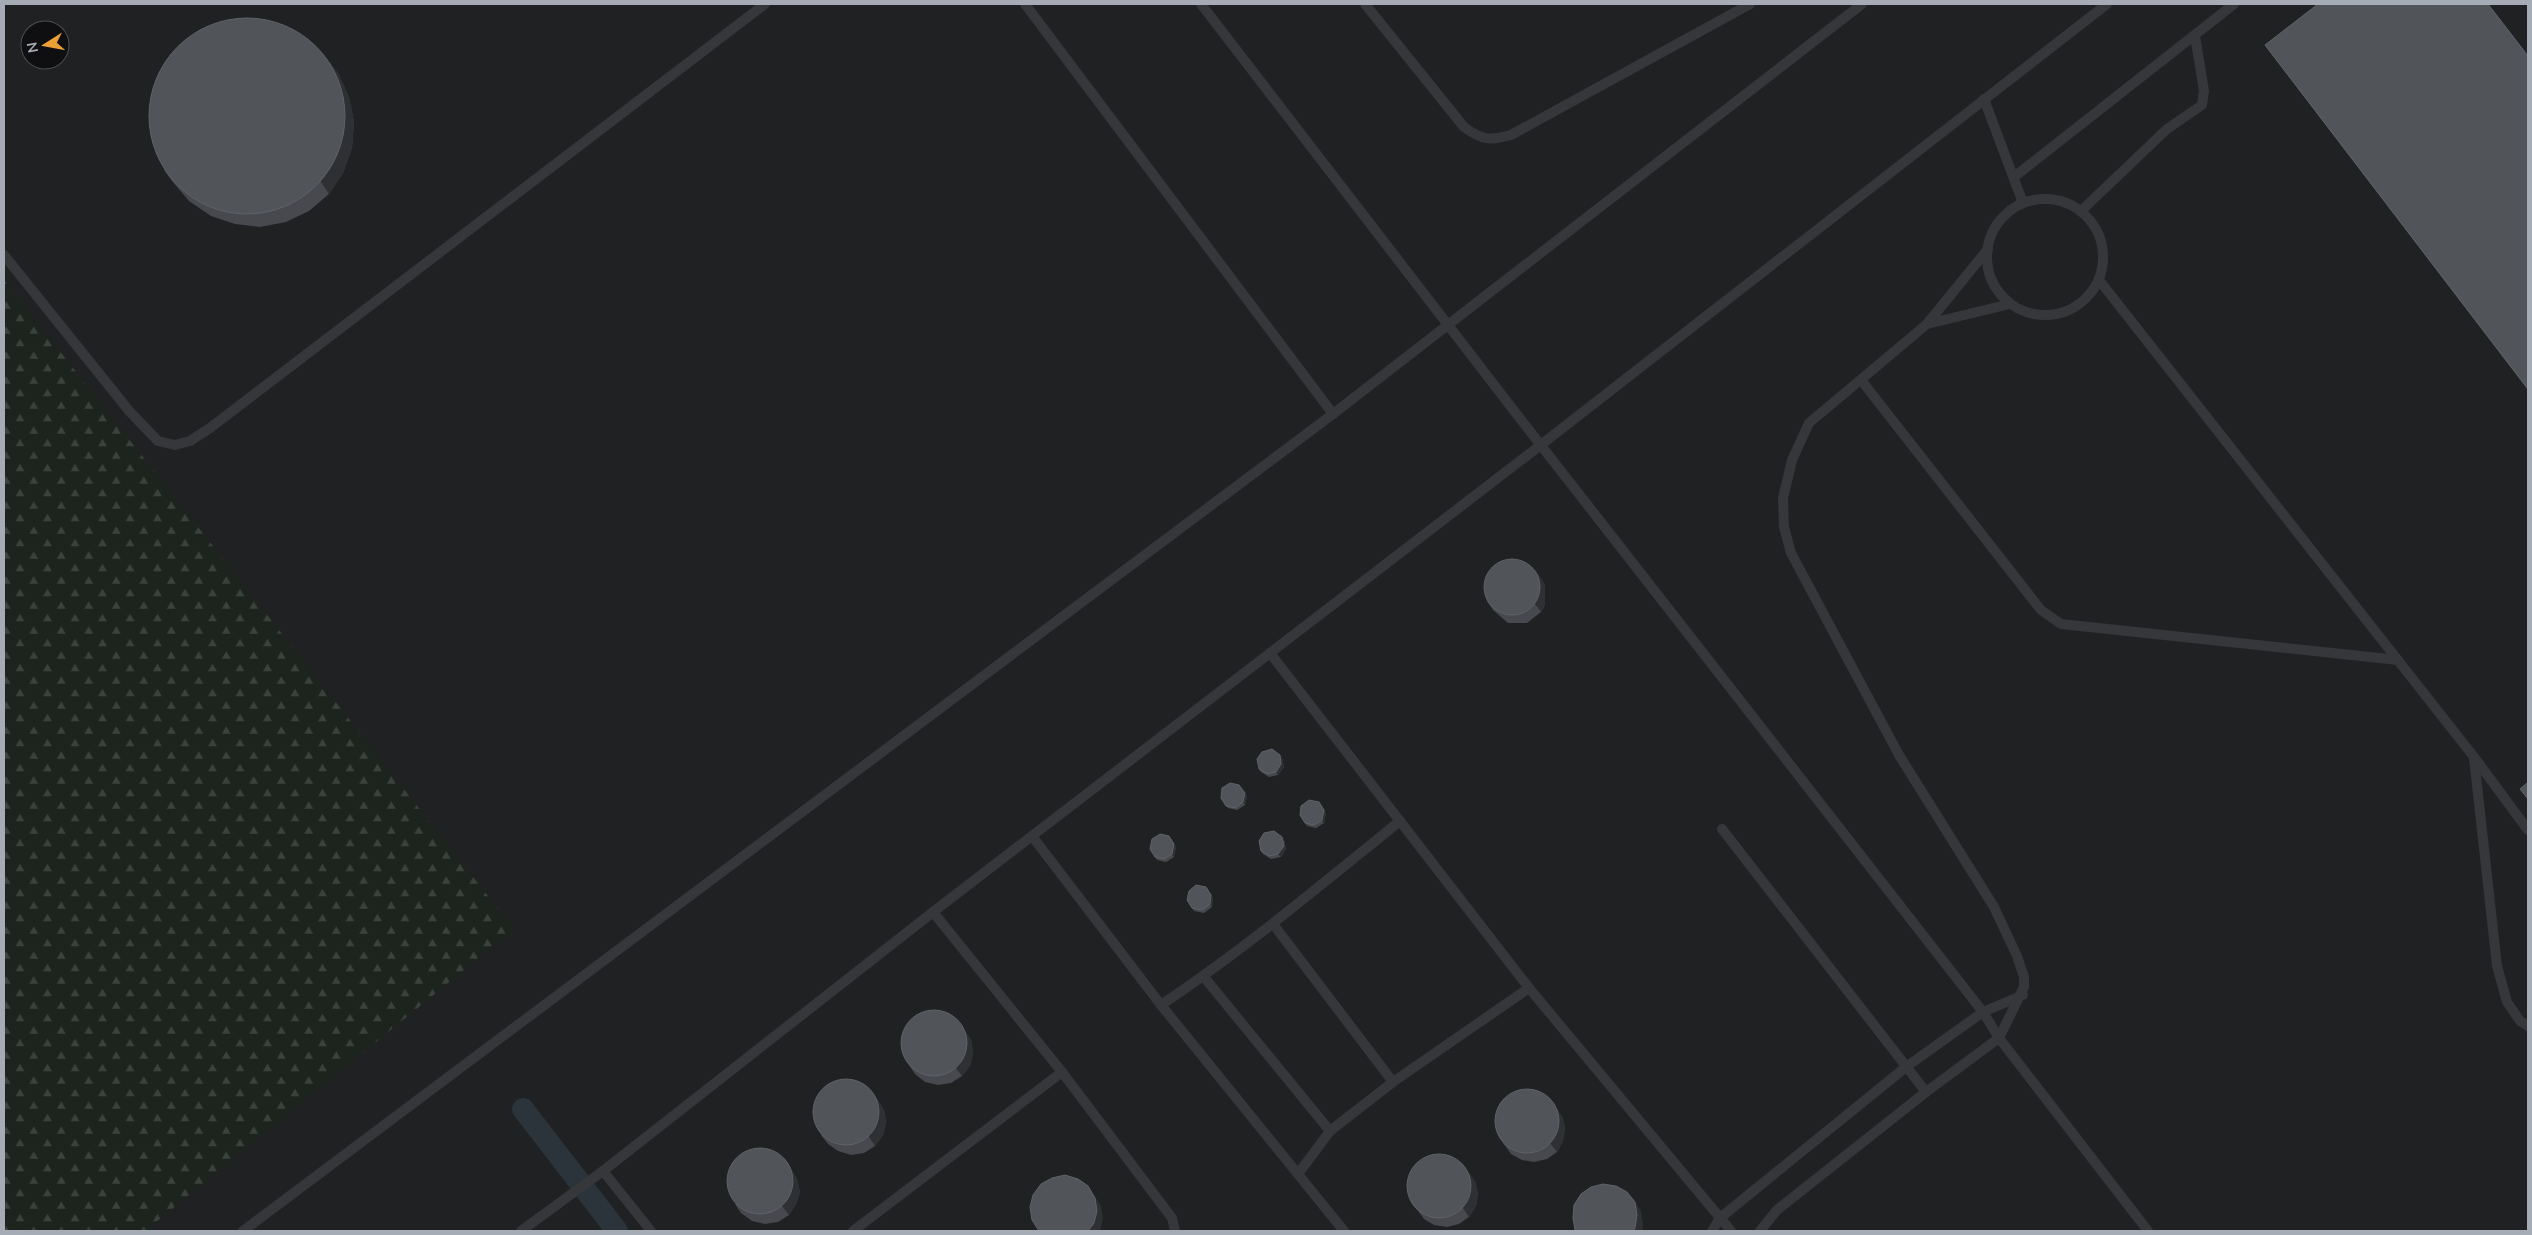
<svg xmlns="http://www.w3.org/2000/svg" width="2532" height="1235" font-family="Mulish,sans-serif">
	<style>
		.built { fill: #202123; fill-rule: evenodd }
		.forest { fill: url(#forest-firs) }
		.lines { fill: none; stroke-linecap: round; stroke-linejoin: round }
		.canal { stroke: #2b343a; stroke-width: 22 }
		.service { stroke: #35373b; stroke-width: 10 }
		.wall { fill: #47494e }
		.shaded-wall { fill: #2e3033 }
		.building { fill: #515459; stroke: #5f6268 }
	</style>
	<defs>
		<pattern id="forest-firs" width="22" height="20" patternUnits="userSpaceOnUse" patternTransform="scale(1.25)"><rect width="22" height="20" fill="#1d241d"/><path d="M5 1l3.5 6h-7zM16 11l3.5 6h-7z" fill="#3b413c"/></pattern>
	</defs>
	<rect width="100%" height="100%" fill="#141416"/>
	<path class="built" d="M4 4H2528V1231H4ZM30 30H60V60H30Z"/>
	<polygon class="forest" points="4,280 514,929 145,1231 4,1231"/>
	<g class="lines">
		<polyline class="canal" points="523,1109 617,1231"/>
		<g class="service">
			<polyline points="1025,4 1333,414"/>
			<polyline points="1201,4 1515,412 1983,1012 1999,1038 2148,1231"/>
			<path d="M1365 4 1464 127C1482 140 1489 141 1511 135L1750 4"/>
			<polyline points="1984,99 2023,203"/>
			<polyline points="2014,177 2234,4"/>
			<circle cx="2045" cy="257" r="58"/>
			<polyline points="2081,211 2167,129 2202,105 2204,91 2195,36"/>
			<polyline points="4,255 130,412 158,441 175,445 190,441 210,428 765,4"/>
			<polyline points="2099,280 2474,757 2528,830"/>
			<polyline points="1927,324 2010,304"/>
			<polyline points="1861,380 2041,610 2061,624 2398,660"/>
			<polyline points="1270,653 1529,988 1731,1231"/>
			<polyline points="2474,758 2497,966 2507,1002 2520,1021 2528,1026"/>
			<polyline points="1722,829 1926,1092"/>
			<polyline points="1032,836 1161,1005 1344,1231"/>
			<polyline points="933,912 1062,1072 1172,1218 1175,1231"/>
			<polyline points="1273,924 1393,1082"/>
			<polyline points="1204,977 1330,1131"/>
			<path d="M1161 1005C1245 949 1322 884 1400 821"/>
			<polyline points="1298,1174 1330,1131 1393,1082 1529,988"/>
			<polyline points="243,1231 1333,414 1862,4"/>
			<polyline points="521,1231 603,1171"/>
			<polyline points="651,1231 603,1171 933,912 1542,444 2107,4"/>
			<polyline points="853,1231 1062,1072"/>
			<polyline points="1712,1231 1720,1218 1906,1067 1983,1012 2023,995"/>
			<polyline points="1760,1231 1777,1210 1926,1092 1999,1038 2024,987 2024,977 2017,956 1994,907 1899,755 1791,553 1784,527 1783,498 1792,460 1809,423 1927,324 1988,249"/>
		</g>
	</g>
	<g class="wall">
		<polygon points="2265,45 2528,56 2528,390 2277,61"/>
		<polygon points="338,73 349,97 354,122 352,148 343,173 329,194 309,211 286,222 260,227 235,224 211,216 189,201 172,181 164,170"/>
		<polygon points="1541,578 1545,586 1545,605 1541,612 1527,623 1508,623 1493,610 1487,601"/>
		<polygon points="1282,758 1284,767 1278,775 1269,777 1261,772 1259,769"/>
		<polygon points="1239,785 1247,796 1245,805 1237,810 1228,808 1221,798"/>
		<polygon points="1319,802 1326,813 1324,823 1316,828 1307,826 1300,815"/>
		<polygon points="1169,836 1176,847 1174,857 1166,862 1157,860 1150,849"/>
		<polygon points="1284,840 1286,849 1281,857 1271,859 1263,854 1261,851"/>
		<polygon points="1206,887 1213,898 1212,907 1204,913 1194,911 1187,900"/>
		<polygon points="958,1020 971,1040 973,1053 970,1066 962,1076 951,1083 938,1085 925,1082 915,1074 909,1065"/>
		<polygon points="871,1090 884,1110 886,1123 883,1135 875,1146 864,1153 851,1155 838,1151 828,1144 821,1135"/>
		<polygon points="1562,1116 1565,1128 1563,1141 1557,1152 1547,1159 1534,1162 1522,1160 1511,1154 1503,1143"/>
		<polygon points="785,1159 797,1179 800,1192 796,1204 789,1215 778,1222 765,1224 752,1221 741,1213 735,1204"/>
		<polygon points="1475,1181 1478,1194 1476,1206 1469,1217 1459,1224 1447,1227 1434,1225 1424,1219 1410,1200"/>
	</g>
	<g class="shaded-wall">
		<polygon points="330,62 338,73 349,97 354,122 352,148 343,173 329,194 321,182"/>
		<polygon points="1535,569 1541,578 1545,586 1545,605 1541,612 1535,604"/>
		<polygon points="1280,755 1282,758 1284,767 1278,775 1276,772"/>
		<polygon points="1245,793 1247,796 1245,805 1243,802"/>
		<polygon points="1324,810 1326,813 1324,823 1322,820"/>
		<polygon points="1282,837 1284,840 1286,849 1281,857 1278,854"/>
		<polygon points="1174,844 1176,847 1174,857 1172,854"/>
		<polygon points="1211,895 1213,898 1212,907 1210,904"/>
		<polygon points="958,1020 971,1040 973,1053 970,1066 962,1076 956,1068"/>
		<polygon points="871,1090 884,1110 886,1123 883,1135 875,1146 869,1137"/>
		<polygon points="1556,1107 1562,1116 1565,1128 1563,1141 1557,1152 1550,1143"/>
		<polygon points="785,1159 797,1179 800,1192 796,1204 789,1215 782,1206"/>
		<polygon points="1469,1172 1475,1181 1478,1194 1476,1206 1469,1217 1463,1208"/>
		<polygon points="1088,1186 1101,1206 1103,1219 1100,1231 1088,1231"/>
		<polygon points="1635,1202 1641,1211 1643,1224 1642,1231 1633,1231"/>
	</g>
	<g class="building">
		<polygon points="2318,4 2488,4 2528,56 2528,389 2265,45"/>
		<circle cx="247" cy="116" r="98"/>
		<circle cx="1512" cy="587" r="28"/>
		<polygon points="1272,749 1280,755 1281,764 1276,772 1267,774 1259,769 1257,759 1262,752"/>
		<polygon points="2528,782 2528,799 2520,789"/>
		<polygon points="1230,783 1239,785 1245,793 1243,802 1235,808 1226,806 1221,798 1222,788"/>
		<polygon points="1309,800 1319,802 1324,810 1322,820 1314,825 1305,823 1300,815 1301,806"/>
		<polygon points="1274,831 1282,837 1284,846 1278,854 1269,856 1261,851 1259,841 1264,833"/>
		<polygon points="1160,834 1169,836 1174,844 1172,854 1164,859 1155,857 1150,849 1152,839"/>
		<polygon points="1196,885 1206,887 1211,895 1210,904 1202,910 1192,908 1187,900 1189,891"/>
		<circle cx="934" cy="1043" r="33"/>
		<circle cx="846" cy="1112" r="33"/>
		<circle cx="1527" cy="1121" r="32"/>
		<circle cx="760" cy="1181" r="33"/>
		<circle cx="1439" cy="1186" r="32"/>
		<polygon points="1065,1175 1078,1179 1088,1186 1095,1198 1097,1211 1094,1223 1088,1231 1039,1231 1032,1220 1030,1207 1033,1195 1041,1184 1052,1178"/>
		<polygon points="1603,1184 1616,1186 1627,1192 1635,1202 1637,1215 1635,1228 1633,1231 1577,1231 1575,1230 1573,1218 1574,1205 1581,1194 1591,1187"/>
	</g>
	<rect width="2532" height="1235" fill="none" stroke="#a6acb6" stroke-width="10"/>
	<g transform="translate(45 45) rotate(259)"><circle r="24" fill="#0f0f11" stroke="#4b4e53"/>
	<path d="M0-4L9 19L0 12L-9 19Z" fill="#eda035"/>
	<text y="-8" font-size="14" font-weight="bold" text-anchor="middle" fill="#a6acb6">N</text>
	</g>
</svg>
